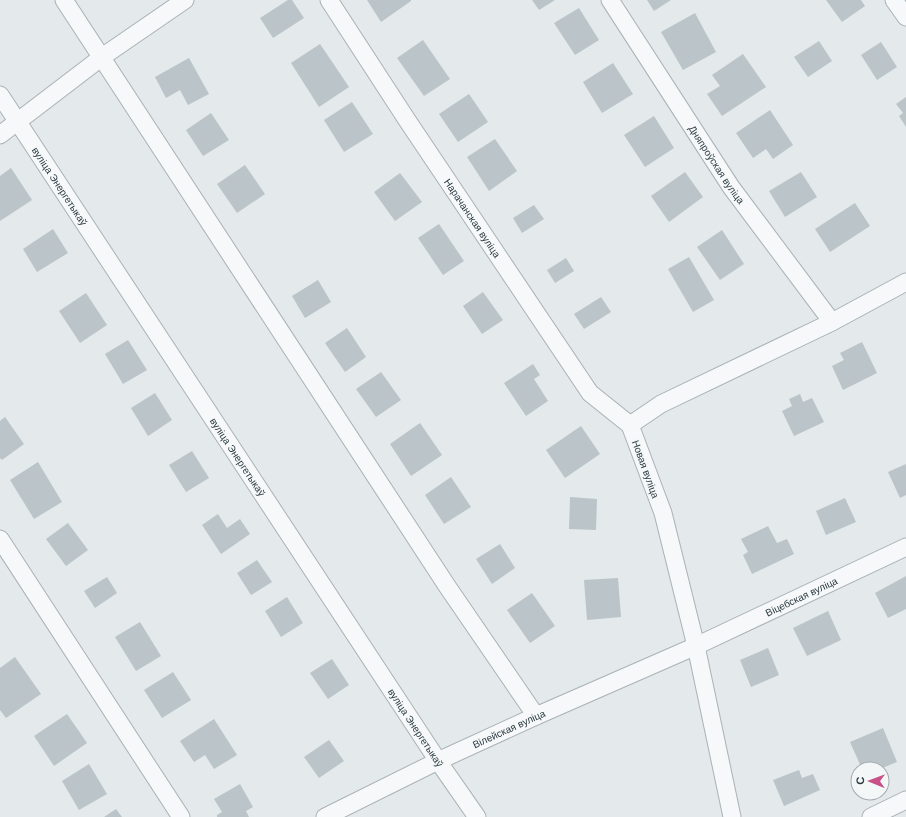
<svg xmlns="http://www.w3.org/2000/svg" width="906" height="817" font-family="Helvetica,sans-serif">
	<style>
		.building { fill: #bbc4c8 }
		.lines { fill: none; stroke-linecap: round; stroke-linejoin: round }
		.minor-casing { stroke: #a9b2b5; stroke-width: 19 }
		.minor { stroke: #f6f8f9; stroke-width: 17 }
		.labels { text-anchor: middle; stroke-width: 3; stroke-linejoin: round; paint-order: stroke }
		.street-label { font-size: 10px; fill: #2c3c43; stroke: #f4f7f8 }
	</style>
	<rect width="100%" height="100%" fill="#e4e9eb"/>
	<g class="building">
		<polygon points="288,0 292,0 304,18 273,38 260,18"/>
		<polygon points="367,0 411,0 411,1 381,22"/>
		<polygon points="532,0 555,0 539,10"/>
		<polygon points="647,0 671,0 654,11"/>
		<polygon points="826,0 861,0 865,6 842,22"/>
		<polygon points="579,8 599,40 575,55 554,23"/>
		<polygon points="695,13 716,52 683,70 661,32"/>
		<polygon points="423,40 450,79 424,96 397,58"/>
		<polygon points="819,41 832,61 808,77 794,57"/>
		<polygon points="881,42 897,67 877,80 861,55"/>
		<polygon points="320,44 349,87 319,107 291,63"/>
		<polygon points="743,54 766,87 722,116 707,94 720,86 712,75"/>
		<polygon points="189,58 209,94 188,105 180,90 166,98 155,77"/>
		<polygon points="613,63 633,94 602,113 583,82"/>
		<polygon points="469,94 488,122 458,142 439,114"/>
		<polygon points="906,97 906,127 899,116 903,113 896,104"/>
		<polygon points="352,102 373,134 344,152 324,120"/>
		<polygon points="770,110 793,145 773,159 766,149 753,158 736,133"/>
		<polygon points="211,113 229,140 203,156 186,130"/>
		<polygon points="654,116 674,148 645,167 624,135"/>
		<polygon points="495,139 517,171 489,191 467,157"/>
		<polygon points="245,165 265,194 237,213 217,184"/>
		<polygon points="11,168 32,200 0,221 0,176"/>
		<polygon points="685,172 703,197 669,222 651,196"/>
		<polygon points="801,172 817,197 785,217 769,191"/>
		<polygon points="400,173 422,202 395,221 374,192"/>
		<polygon points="855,203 870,226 830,252 815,229"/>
		<polygon points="534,205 544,219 522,233 513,218"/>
		<polygon points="439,224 464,261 443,275 418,238"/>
		<polygon points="53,229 68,253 37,272 23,249"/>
		<polygon points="722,230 744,264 720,280 697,247"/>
		<polygon points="689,257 714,300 693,312 668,269"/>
		<polygon points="566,258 574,271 555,283 547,270"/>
		<polygon points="318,280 331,302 305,318 292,296"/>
		<polygon points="483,292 503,320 482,334 463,306"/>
		<polygon points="86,293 107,325 80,343 59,311"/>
		<polygon points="601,297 611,312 584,329 574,314"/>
		<polygon points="347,328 366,357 345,372 325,343"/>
		<polygon points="128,340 147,370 123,384 105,354"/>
		<polygon points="862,342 877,373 843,390 832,366 844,360 840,353"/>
		<polygon points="533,364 540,375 534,379 548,401 526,416 504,383"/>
		<polygon points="381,372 401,400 376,417 356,389"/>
		<polygon points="155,393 172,420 148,436 131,408"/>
		<polygon points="800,394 803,402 812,398 824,422 794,436 782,411 792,406 789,399"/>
		<polygon points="5,417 24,444 2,460 0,458 0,421"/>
		<polygon points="420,423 442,455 411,476 390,444"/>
		<polygon points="581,426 600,454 565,478 546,450"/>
		<polygon points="192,451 209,478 186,492 169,465"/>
		<polygon points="38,462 62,502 34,519 10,480"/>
		<polygon points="906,464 906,495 900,498 888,472"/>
		<polygon points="451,477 471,507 444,524 425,495"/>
		<polygon points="570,497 597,499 596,530 569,529"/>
		<polygon points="845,498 856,522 826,535 816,511"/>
		<polygon points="218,514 227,528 240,519 250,534 221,554 202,525"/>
		<polygon points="68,523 88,550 66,566 46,539"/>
		<polygon points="768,526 777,543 787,539 794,554 752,574 743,555 748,552 741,539"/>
		<polygon points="500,544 515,568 492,584 476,559"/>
		<polygon points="257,560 272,582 251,595 237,573"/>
		<polygon points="906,576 906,609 888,618 875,593"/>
		<polygon points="107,577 117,593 95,608 84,591"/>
		<polygon points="618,578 621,617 587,620 584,580"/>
		<polygon points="532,593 555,626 530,643 507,610"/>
		<polygon points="287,597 303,623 281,637 265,611"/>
		<polygon points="828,611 841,640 807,656 793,628"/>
		<polygon points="140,622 161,656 136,671 115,637"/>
		<polygon points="768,648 779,675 751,687 740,660"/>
		<polygon points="15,657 41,694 6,718 0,710 0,668"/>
		<polygon points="332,659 349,685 328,699 310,673"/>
		<polygon points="173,672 191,700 162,718 144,690"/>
		<polygon points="67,714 87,743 54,766 34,736"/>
		<polygon points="214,719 237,755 214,769 205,755 194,762 180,741"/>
		<polygon points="883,728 897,762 880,769 862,769 850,742"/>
		<polygon points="329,740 344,761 319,778 304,757"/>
		<polygon points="89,764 107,794 79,810 62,781"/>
		<polygon points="799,770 802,778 813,774 820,790 784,806 773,780"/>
		<polygon points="240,784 253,807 246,811 249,817 217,817 217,815 222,812 214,799"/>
		<polygon points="116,809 122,817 104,817"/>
	</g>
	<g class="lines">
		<defs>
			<g id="minor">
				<polyline points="64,0 447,586 536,716"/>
				<path id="s1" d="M329 0 407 120 590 393 630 425"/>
				<path id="s2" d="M610 0 731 187 832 322"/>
				<polyline points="894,0 906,17"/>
				<path id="s3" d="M0 95 438 761 477 817"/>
				<polyline points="0,135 102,57 185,0"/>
				<polyline points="0,539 181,817"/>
				<path id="s4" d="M325 817 438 761 536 716 696 646 906 547"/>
				<polyline points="732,817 696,646 663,513 630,425 661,404 832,322 906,282"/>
				<polyline points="871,817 906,800"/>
			</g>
		</defs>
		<use href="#minor" class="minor-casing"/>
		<use href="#minor" class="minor"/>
	</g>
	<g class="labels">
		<g class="street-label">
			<text dy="4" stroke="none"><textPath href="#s2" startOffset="196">Дняпроўская вуліца</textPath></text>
			<text dy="4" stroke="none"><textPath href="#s3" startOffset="109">вуліца Энергетыкаў</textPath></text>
			<text dy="4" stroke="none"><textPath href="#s1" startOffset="261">Нарачанская вуліца</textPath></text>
			<text dy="4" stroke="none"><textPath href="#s3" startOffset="433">вуліца Энергетыкаў</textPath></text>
			<text transform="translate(646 469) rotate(70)" y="4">Новая вуліца</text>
			<text dy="4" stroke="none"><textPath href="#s4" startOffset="525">Віцебская вуліца</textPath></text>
			<text dy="4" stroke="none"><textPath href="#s3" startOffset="757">вуліца Энергетыкаў</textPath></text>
			<text dy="4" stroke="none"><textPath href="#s4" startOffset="204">Вілейская вуліца</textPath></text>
		</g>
	</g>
	<g transform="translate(870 781) rotate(271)"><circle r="19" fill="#f4f7f8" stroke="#a4acb0"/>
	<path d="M0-3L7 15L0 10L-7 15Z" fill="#c8518a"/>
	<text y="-6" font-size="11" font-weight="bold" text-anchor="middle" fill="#2c3c43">С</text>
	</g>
</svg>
